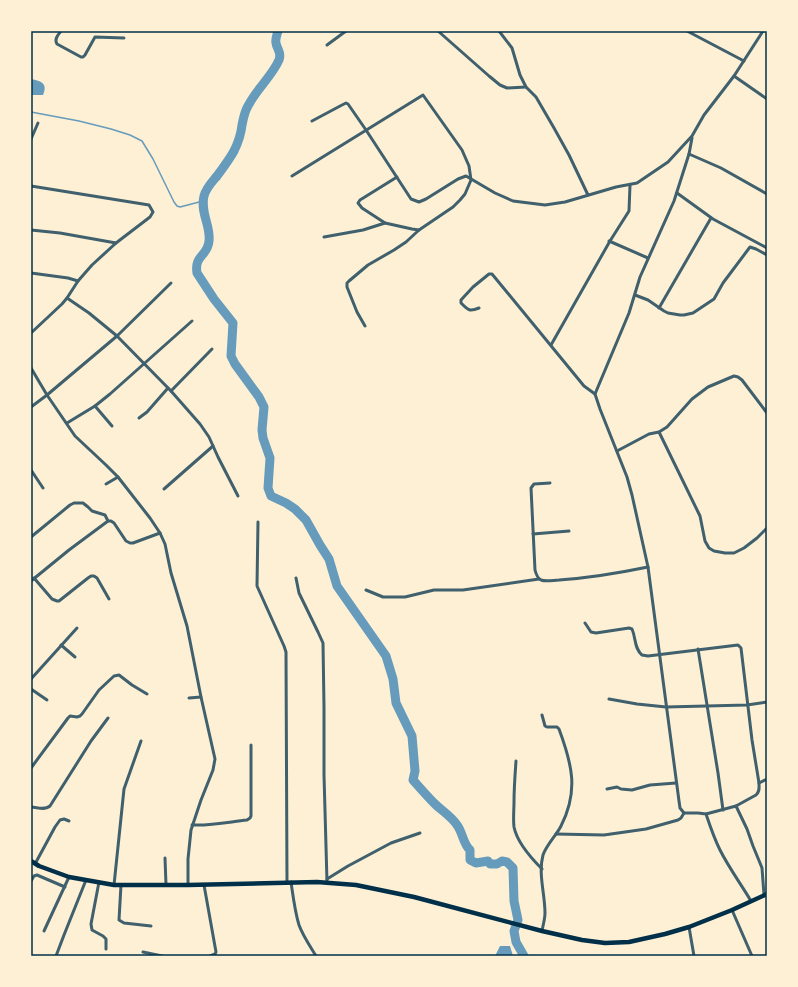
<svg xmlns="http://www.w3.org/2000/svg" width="798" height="987" font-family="'Varela Round',sans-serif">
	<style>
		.water { fill: #669bbc }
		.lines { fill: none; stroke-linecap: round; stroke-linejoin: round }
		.stream { stroke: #669bbc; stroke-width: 1.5 }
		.river { stroke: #669bbc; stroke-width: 9 }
		.minor { stroke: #3f606c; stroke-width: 3 }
		.trunk { stroke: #003049; stroke-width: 4.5 }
		.neatline { fill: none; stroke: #003049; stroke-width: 1.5 }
	</style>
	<rect width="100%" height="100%" fill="#fdf0d5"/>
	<g class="water">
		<path d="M31 79C41 81 48 83 43 95H31Z"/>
		<polygon points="500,946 510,946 513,956 495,956"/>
	</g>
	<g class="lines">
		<polyline class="stream" points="31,112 79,121 111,129 130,135 142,141 153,159 174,202 177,206 180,207 203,201"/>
		<path class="river" d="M278 31C277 35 275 39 276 43 277 50 282 52 279 60 271 78 254 91 246 110 244 115 243 120 242 125 241 134 238 143 234 151 229 160 223 168 217 176 212 182 206 188 204 196 200 213 211 226 209 241 208 256 194 255 197 273L214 299 233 323 231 356 235 364 259 397 264 407 262 430 263 438 270 458 268 488 271 496 286 503 295 509 306 520 320 545 329 559 337 586 386 656 393 679 396 703 412 736 415 771 413 780C420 788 427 796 434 803 442 811 451 816 457 825 463 833 463 844 470 850V860L476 863 488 861 490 864H497L502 861 507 862 513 868 514 901 518 920 514 931 516 942 524 956"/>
		<g class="minor">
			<path d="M61 31C58 35 54 39 57 44L81 57H83L85 55 95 37 124 38"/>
			<polyline points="438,31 489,76 500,85 507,88 526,87"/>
			<polyline points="499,31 512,48 520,75 526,87 536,97 554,128 569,155 588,195"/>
			<polyline points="687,31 744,61"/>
			<polyline points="327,45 346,31"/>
			<polyline points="734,76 767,99"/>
			<polyline points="312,121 342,105 346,103 348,104 366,130 411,199 419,202 426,199 458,179 466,176 495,193 513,201 545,205 565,202 616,187 637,183 668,162 692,136 704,115 734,76 763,31"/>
			<polyline points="31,139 38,123"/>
			<polyline points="689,154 721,168 767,194"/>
			<polyline points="292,176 423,95 462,150 469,166 471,180 465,194 460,200 453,207 419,230 406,242 394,250 368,265 349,281 347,283 347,287 357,312 365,326"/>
			<polyline points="397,177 360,200 358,203 362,208 385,223 412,229 419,230"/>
			<polyline points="31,186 149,205 153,212 150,217 116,243 92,265 78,281 67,298 62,304 31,333"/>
			<polyline points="677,193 713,219 767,248"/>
			<polyline points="31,230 60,233 116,243"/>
			<polyline points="324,237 363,230 385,223"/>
			<polyline points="609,241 648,258"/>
			<polyline points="31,273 68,278 78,281"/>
			<polyline points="635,295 648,300 664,311 668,313 680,315 684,315 693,313 714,299 723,283 750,247 756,249 767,255"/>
			<polyline points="67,298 89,313 117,336 171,391 200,424 209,437 218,457 238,496"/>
			<path d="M479 308C469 312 468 310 461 303V300L473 287 489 274H492L584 386 595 394 600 409 627 477 632 495 648 567 679 801 680 808 684 813H698L706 814C710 826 714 838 720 850 729 868 741 884 751 901"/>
			<polyline points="659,308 711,218"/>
			<polyline points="551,345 610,241 629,211 630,185"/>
			<polyline points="31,368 47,395 75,436 106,465 118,477 150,518 160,533 165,544 171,573 187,626 201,697 215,759 213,770 201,800 191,830 188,859 188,885"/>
			<polyline points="171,391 212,349"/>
			<polyline points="595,394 629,313 640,277 674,201 689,154 692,138"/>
			<polyline points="95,406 112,426"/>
			<polyline points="31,407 47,395 117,336 171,283"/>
			<polyline points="139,418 147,412 168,388"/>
			<polyline points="67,423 95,406 110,394 192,321"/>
			<polyline points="659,432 700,516 705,541 709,548 714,551 725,553 734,553 744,548 757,538 767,528"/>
			<polyline points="617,451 649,434 659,432 667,427 692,399 708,387 734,376 738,377 742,380 767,413"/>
			<polyline points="31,470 43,488"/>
			<path d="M550 483 534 484 531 488 535 570C536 574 537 578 541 580 546 582 554 580 559 580 589 578 619 573 648 567"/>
			<polyline points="106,484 118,477"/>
			<polyline points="164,489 213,446"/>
			<polyline points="258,522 257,586 284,646 286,652 287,882"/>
			<polyline points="533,534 569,531"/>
			<polyline points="31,537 70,505 74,503 83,503 88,507 92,511 105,515 108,521 111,521 114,523 126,541 130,543 133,543 160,533"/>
			<polyline points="34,578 52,599 57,601 59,601 88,578 91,576 94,576 97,578 109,599"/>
			<polyline points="296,578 299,593 318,632 323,643 324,707 324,775 327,882"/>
			<polyline points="31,581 69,550 108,521"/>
			<polyline points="366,590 383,597 405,597 434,590 463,590 539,579"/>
			<path d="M585 623 591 632 596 633 629 628 632 629C636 638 634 648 642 655L648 656 738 645 741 648 752 740 759 783C759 788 760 791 756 795L736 806 706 814"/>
			<polyline points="61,645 75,657"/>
			<polyline points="698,649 718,773 723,810"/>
			<polyline points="31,679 77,628"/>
			<polyline points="31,689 47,700"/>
			<polyline points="189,698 201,697"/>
			<polyline points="609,699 637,704 666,707 747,705 767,702"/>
			<path d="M542 715 545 726 547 727H557L559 729C572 764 579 791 561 826 556 836 547 844 543 855 538 874 545 894 545 913 545 919 543 925 542 931"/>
			<path d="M516 761C515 775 514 788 514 802 514 810 513 819 514 827 517 842 531 858 542 869"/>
			<polyline points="31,768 68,718 70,716 77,717 80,716 82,714 99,690 114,676 119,675 132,685 147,694"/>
			<polyline points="759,783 767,779"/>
			<polyline points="607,789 617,787 621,789 632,790 650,785 676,783"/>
			<polyline points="736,806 747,829 753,846 760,863 762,868 764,895"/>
			<path d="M31 807C37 807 44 811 50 806L91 741 108 718"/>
			<path d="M192 825C211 826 229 822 247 820L250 818 251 816V745"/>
			<polyline points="556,834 604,835 646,829 678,820 681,818 684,813"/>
			<polyline points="165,858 166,885"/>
			<polyline points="35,864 55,827 60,820 64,819 69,821"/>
			<polyline points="327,879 348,866 391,843 420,833"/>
			<polyline points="31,881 34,876 37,875 65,887"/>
			<polyline points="99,882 91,924 92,930 103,936 106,939 106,949"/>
			<path d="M291 882C293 896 295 912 299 925 303 936 310 946 316 956"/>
			<polyline points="114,885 124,789 141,741"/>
			<polyline points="121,885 119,920 124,923 151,926"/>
			<polyline points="204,885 216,952 215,954 210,956"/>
			<polyline points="732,910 752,956"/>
			<polyline points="689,927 694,956"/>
			<polyline points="44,931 69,877"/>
			<polyline points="143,952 162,956"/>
			<polyline points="56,956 64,935 86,880"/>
		</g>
		<polyline class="trunk" points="31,861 39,866 69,877 114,885 188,885 317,882 356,885 414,897 542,931 582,940 605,943 629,942 665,934 689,927 732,910 767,894"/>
	</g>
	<rect width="798" height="987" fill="none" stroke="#fdf0d5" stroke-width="64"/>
	<rect x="32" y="32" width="734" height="923" class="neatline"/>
</svg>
